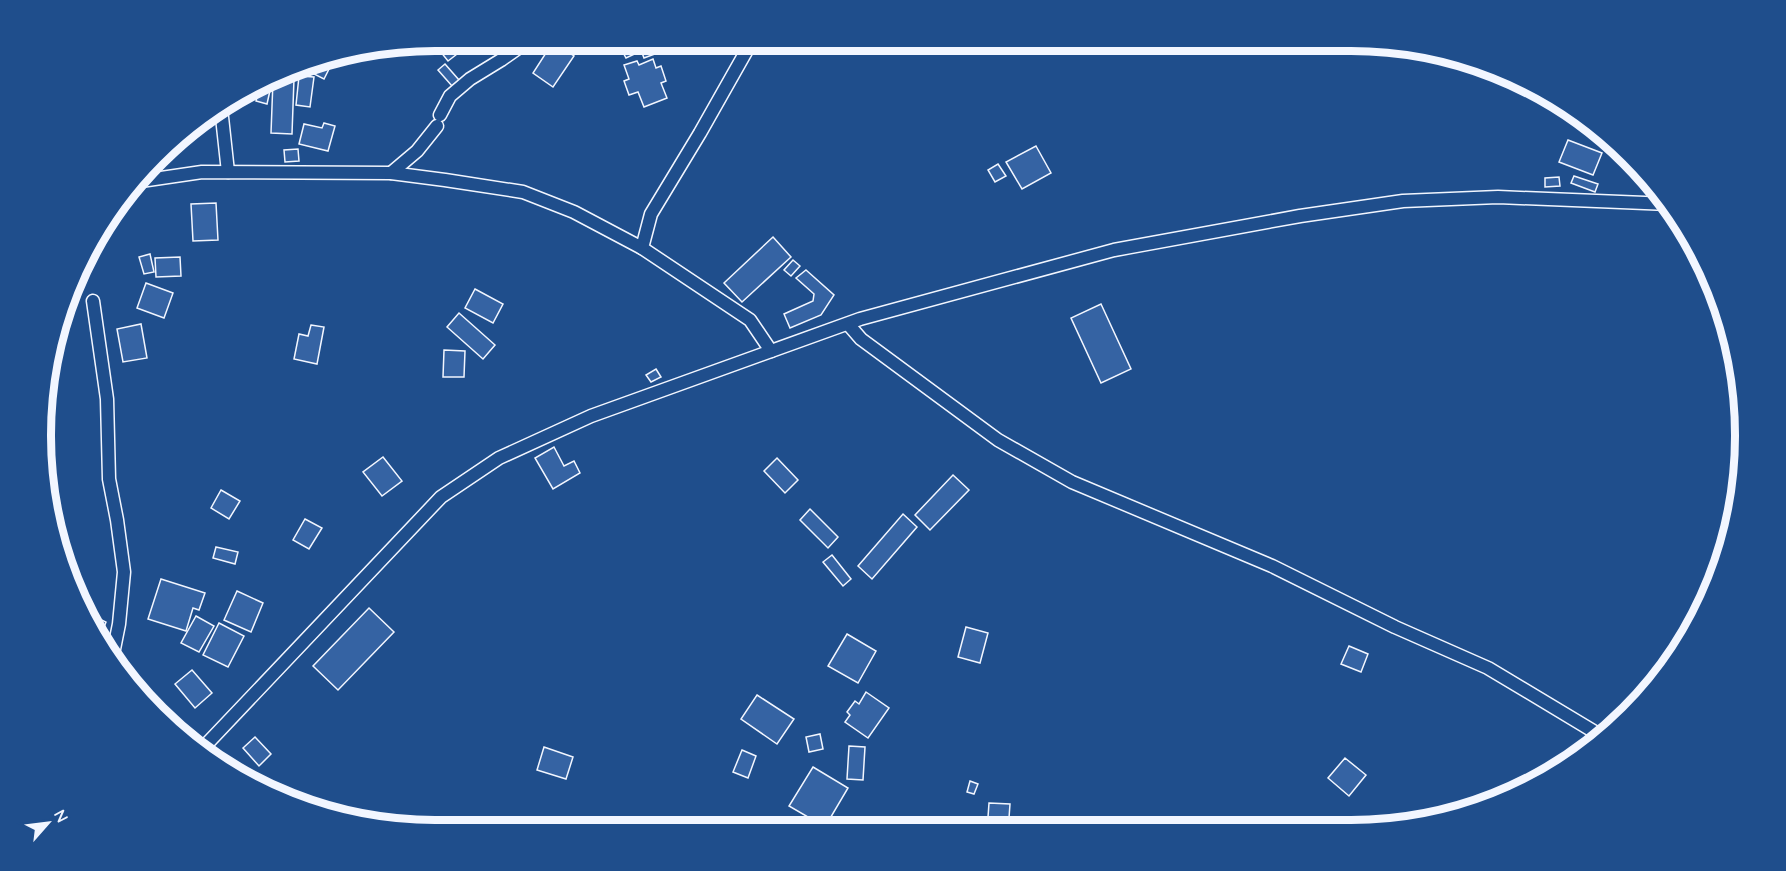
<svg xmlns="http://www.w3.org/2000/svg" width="1786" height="871" font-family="Quicksand,sans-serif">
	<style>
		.building { fill: #3563a3; stroke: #f2f6ff; stroke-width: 1.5 }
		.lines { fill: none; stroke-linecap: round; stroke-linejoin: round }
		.minor-casing { stroke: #f2f6ff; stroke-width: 15 }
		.minor { stroke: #1f4e8c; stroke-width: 12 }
		.rim { fill: none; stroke: #f2f6ff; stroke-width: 8 }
	</style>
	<rect width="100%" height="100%" fill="#1f4e8c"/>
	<g class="building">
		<polygon points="432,41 436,40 474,41 448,61"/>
		<polygon points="617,41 633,41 639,52 626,58"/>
		<polygon points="643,41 656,41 660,52 644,58 638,42"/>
		<polygon points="553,42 574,56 553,87 533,73"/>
		<polygon points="653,59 656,68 661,66 666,81 661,83 667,98 644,107 638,92 629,95 624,81 629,79 624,65 637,61 639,65"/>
		<polygon points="315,60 320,60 331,65 324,79 310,72"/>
		<polygon points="445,64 459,80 452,86 438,70"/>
		<polygon points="299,76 314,77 310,107 296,105"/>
		<polygon points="277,78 294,79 292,134 271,133 273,80"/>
		<polygon points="265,85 271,86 267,104 256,101 259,88"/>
		<polygon points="324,123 335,126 328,151 299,144 304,124 322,128"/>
		<polygon points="1568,140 1602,153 1593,175 1559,162"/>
		<polygon points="1036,146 1051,173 1022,189 1006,162"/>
		<polygon points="298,149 299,161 285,162 284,150"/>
		<polygon points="998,164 1006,176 995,182 988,170"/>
		<polygon points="1574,176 1598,184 1595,192 1571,183"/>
		<polygon points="1559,177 1560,186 1545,187 1545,178"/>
		<polygon points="216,203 218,240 193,241 191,204"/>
		<polygon points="773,237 791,257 742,302 724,283"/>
		<polygon points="150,254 154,272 144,274 139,257"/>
		<polygon points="180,257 181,276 156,277 155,258"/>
		<polygon points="793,260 800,266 791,276 784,270"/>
		<polygon points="806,270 834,295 821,315 790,328 784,314 813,301 814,294 796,278"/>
		<polygon points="146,283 173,293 164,318 137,308"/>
		<polygon points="475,289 503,304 493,323 465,308"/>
		<polygon points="1101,304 1131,369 1101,383 1071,318"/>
		<polygon points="459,313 495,345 483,359 447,327"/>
		<polygon points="141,324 147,358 123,362 117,329"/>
		<polygon points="311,325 324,327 317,364 294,359 299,334 308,336"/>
		<polygon points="444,350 465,351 464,377 443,377"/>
		<polygon points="656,369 661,377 651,382 646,375"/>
		<polygon points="554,447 564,466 574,461 580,473 553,489 535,458"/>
		<polygon points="383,457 402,481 382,496 363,472"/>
		<polygon points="777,458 798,480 785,493 764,471"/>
		<polygon points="953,475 969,490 930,530 915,515"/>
		<polygon points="221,490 240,501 229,519 211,508"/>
		<polygon points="810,509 838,537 828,548 800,520"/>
		<polygon points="903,514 917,527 872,579 858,566"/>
		<polygon points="305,519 322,528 309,549 293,540"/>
		<polygon points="216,547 238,552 235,564 213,558"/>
		<polygon points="832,555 851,579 843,586 823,562"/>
		<polygon points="161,579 205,593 199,610 193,608 186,631 148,619"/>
		<polygon points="237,591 263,603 251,632 224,620"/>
		<polygon points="369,608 394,632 338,690 313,666"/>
		<polygon points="81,610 106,622 99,639 81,611"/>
		<polygon points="196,616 214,626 199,652 181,643"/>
		<polygon points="219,623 244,636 228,667 203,655"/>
		<polygon points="966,627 988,633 980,663 958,657"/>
		<polygon points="847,634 876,651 858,683 828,666"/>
		<polygon points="1349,646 1368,654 1361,672 1341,664"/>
		<polygon points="119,665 130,668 128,682 118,669"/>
		<polygon points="192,670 212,693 195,708 175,684"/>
		<polygon points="866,692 889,708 868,738 845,722 850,715 847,712 855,701 859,704"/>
		<polygon points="757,695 794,719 777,744 741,719"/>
		<polygon points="180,721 196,733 190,741 174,729"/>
		<polygon points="820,734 823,749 809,752 806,737"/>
		<polygon points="255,737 271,754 259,766 243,748"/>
		<polygon points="849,746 865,747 863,780 847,779"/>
		<polygon points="544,747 573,757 566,779 537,770"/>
		<polygon points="742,750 756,756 748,778 733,772"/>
		<polygon points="1345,758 1366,775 1349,796 1328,778"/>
		<polygon points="813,767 848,788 825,827 789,806"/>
		<polygon points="970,781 978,784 974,794 967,792"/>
		<polygon points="989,803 1010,804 1009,818 988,817"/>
		<polygon points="1389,818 1405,826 1384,827"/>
		<polygon points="579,823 609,825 609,830 578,830"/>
		<polygon points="979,824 1008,825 1008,828 978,829"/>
	</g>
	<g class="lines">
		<defs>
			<g id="minor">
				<polyline points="752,41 700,133 651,214 642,248 750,320 771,351"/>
				<polyline points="221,108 228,172"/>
				<polyline points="440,115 450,96 470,79 501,60 528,41"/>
				<polyline points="391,173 417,151 437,126"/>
				<polyline points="134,182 202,172 391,173 445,180 523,192 574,212 642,248"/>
				<polyline points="93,301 107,399 109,479 117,520 124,572 119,624 112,659"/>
				<polyline points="848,324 861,339 998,440 1072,482 1272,566 1395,627 1488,668 1603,737"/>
				<polyline points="202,749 441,497 499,458 591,416 860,319 1114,250 1300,216 1403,201 1498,197 1669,204"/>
			</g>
		</defs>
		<use href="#minor" class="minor-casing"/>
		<use href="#minor" class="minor"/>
	</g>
	<path d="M0 0H1786V871H0ZM435 51H1351A384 384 0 0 1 1735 435V436A384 384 0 0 1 1351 820H435A384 384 0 0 1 51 436V435A384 384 0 0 1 435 51Z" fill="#1f4e8c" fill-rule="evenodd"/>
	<path class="rim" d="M435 51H1351A384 384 0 0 1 1735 435V436A384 384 0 0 1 1351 820H435A384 384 0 0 1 51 436V435A384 384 0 0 1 435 51Z"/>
	<g transform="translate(48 823) rotate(62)" stroke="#1f4e8c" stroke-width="4.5" paint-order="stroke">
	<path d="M0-4.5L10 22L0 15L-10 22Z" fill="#f2f6ff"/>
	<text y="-9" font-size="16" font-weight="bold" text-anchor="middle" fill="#f2f6ff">N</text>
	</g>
</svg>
